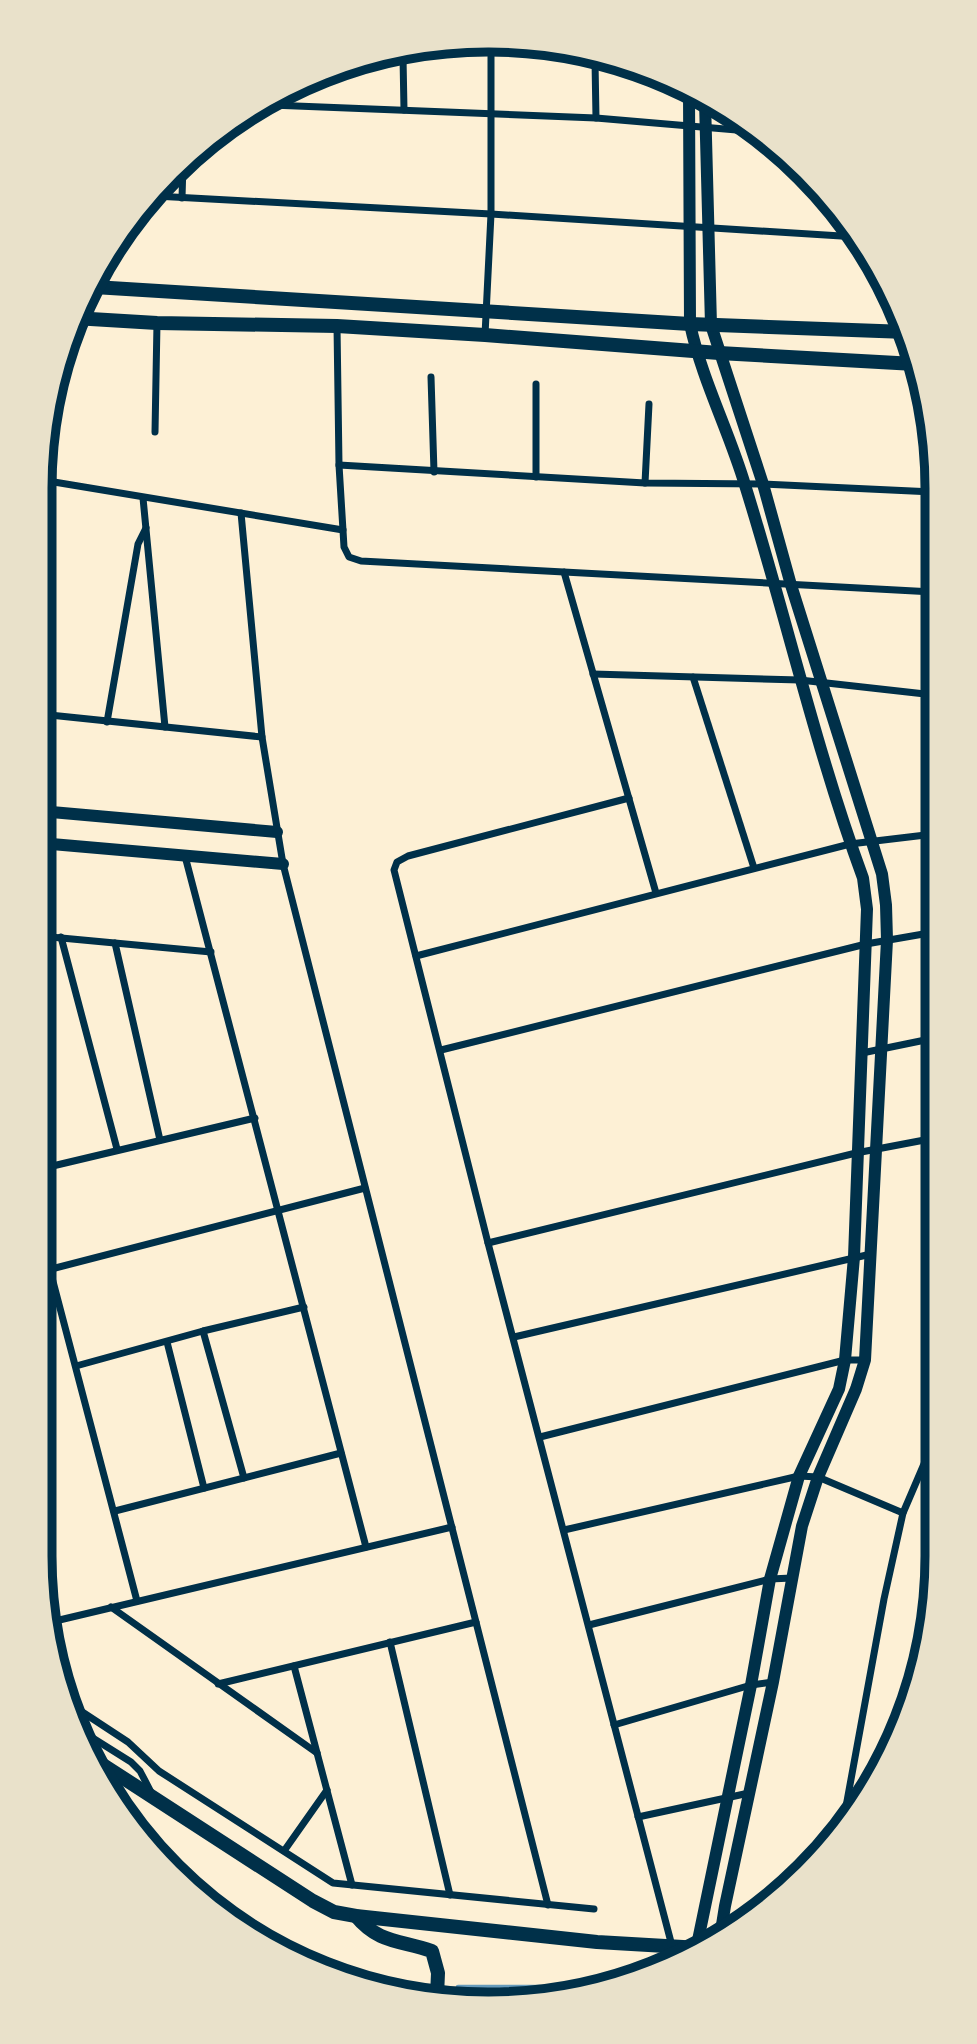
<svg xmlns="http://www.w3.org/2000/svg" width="977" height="2044" font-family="Jost,sans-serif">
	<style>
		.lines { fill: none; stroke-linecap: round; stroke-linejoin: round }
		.stream { stroke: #669bbc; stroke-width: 4.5 }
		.minor { stroke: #003049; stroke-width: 7 }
		.tertiary { stroke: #003049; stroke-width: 12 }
		.secondary { stroke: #003049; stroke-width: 14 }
		.rim { fill: none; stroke: #003049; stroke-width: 9 }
	</style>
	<rect width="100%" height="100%" fill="#fdf0d5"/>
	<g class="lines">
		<g class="stream">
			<polyline points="192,1883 309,1957"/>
			<polyline points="356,1977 413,1986"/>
			<polyline points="458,1987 540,1987"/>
			<polyline points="579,1987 588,1987"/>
		</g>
		<g class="minor">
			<polyline points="403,57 404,110"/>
			<polyline points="595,61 596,118"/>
			<polyline points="271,105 596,118 760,132"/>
			<polyline points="155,196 491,214 857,237"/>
			<polyline points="182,198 183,164"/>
			<polyline points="337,326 339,465 344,547 349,557 361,561 933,592"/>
			<polyline points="485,335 491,214 491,41"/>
			<polyline points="431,377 434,472"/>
			<polyline points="56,415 70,338"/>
			<polyline points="155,432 157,323"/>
			<polyline points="339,465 645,483 763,484 933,492"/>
			<polyline points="536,477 536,384"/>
			<polyline points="42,480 343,530"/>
			<polyline points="645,483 649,404"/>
			<polyline points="143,498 165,727"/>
			<polyline points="241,513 262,737 283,864 548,1905"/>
			<polyline points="40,538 49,481"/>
			<polyline points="564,572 656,893"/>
			<polyline points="593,674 800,680 934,695"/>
			<polyline points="693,677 754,868"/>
			<polyline points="40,714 262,737"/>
			<polyline points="107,722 138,544 146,528"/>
			<polyline points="629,798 408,856 397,862 394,870 488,1243 672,1946"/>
			<polyline points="933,834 934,821"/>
			<polyline points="185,856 366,1547"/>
			<polyline points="40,936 211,952"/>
			<polyline points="61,937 117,1149"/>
			<polyline points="115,943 160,1140"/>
			<polyline points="416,956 850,844 934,834"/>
			<polyline points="441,1050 866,944 935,932"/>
			<polyline points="862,1053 935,1038"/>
			<polyline points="40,1169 255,1118"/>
			<polyline points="40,1232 137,1601"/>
			<polyline points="488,1243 856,1153 935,1138"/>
			<polyline points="40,1272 365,1188"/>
			<polyline points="203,1331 244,1478"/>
			<polyline points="514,1337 871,1254"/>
			<polyline points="167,1342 204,1488"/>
			<polyline points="76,1366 203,1331 304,1307"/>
			<polyline points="540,1437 845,1360 865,1360"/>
			<polyline points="115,1511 341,1453"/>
			<polyline points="564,1530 799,1476 818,1477 903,1513"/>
			<polyline points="111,1607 317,1753"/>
			<polyline points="51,1622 452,1527"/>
			<polyline points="589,1625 770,1579 792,1578"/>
			<polyline points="390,1642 450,1895"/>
			<polyline points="294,1666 352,1885"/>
			<polyline points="218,1684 476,1622"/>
			<polyline points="64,1700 128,1742 159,1771 333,1883 594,1909"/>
			<polyline points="614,1725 751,1685 773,1682"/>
			<polyline points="80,1730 131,1762 140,1771 151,1792"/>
			<polyline points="638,1817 749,1793"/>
			<polyline points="843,1823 884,1599 903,1513 936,1436"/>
			<polyline points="284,1851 327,1790"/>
		</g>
		<g class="tertiary">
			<path d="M689 91 690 324C702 380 729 431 745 485 786 616 816 750 863 878L867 909 854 1257 845 1360 839 1389 799 1476 770 1579 751 1685 696 1950"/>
			<polyline points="705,101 711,325 763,484 791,585 882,874 886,905 887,940 865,1360 856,1389 818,1477 802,1526 773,1682 725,1906 721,1931"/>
			<polyline points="40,811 277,832"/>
			<polyline points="40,843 283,864"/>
		</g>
		<g class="secondary">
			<polyline points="94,287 690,324 907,332"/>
			<polyline points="74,318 157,323 337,326 485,335 719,353 915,364"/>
			<polyline points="97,1761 313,1901 334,1912 356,1916 597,1942 700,1948"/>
			<path d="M356 1916C379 1944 401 1940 432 1951L438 1973 437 1996"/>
		</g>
	</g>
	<path d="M0 0H977V2044H0ZM488 52H489A436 436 0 0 1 925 488V1556A436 436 0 0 1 489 1992H488A436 436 0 0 1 52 1556V488A436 436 0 0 1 488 52Z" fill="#e9e1ca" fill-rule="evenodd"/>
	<path class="rim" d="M488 52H489A436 436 0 0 1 925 488V1556A436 436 0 0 1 489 1992H488A436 436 0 0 1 52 1556V488A436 436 0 0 1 488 52Z"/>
</svg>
